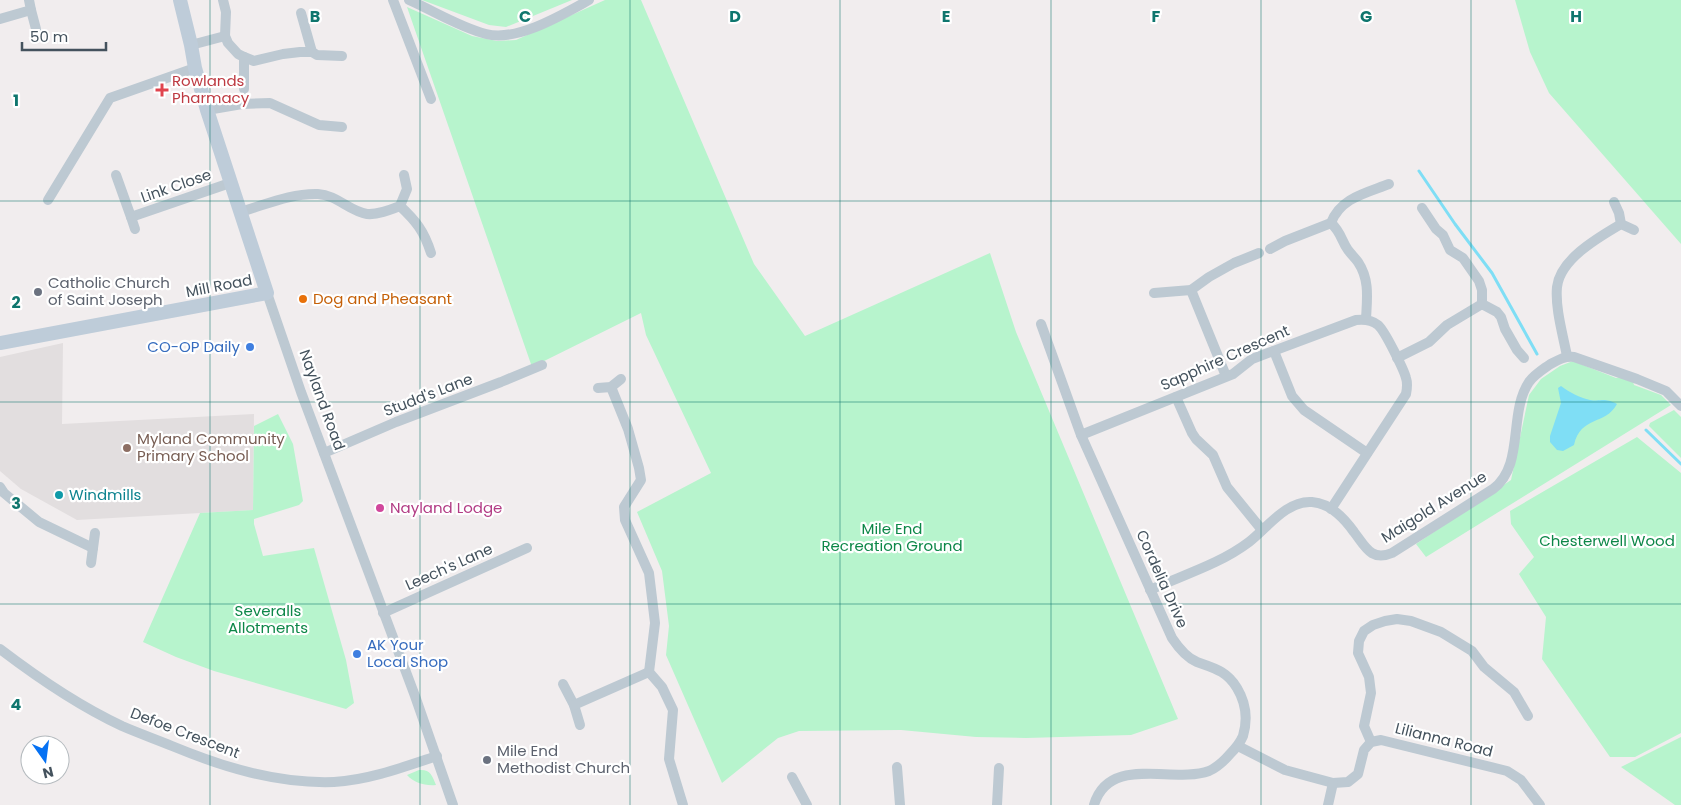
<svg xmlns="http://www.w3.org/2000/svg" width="1681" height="805" font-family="Poppins,sans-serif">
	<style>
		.education { fill: #e2dedf }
		.green { fill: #b7f4cd }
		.water { fill: #7fdef5 }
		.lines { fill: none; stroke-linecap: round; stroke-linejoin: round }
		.stream { stroke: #7fdef5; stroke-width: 3 }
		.street { stroke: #bdc9d2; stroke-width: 10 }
		.secondary { stroke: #beccd9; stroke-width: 14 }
		.grid { fill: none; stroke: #0f766e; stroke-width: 1; stroke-opacity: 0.55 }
		.health-dot { fill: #e0444e; stroke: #fff; stroke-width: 2 }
		.worship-dot { fill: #6b7280; stroke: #fff; stroke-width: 2 }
		.food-dot { fill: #e8710a; stroke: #fff; stroke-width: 2 }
		.shop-dot { fill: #3f7fe0; stroke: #fff; stroke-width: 2 }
		.education-dot { fill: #8d6e63; stroke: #fff; stroke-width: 2 }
		.culture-dot { fill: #0f9aa8; stroke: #fff; stroke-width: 2 }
		.hotel-dot { fill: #d1479c; stroke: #fff; stroke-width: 2 }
		.labels { text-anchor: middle; stroke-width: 4.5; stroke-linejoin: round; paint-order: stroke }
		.health-label { font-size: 15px; fill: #be3a42; stroke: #fff; text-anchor: start }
		.street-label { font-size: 15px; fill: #44525d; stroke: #fff }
		.worship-label { font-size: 15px; fill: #5b616d; stroke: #fff; text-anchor: start }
		.food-label { font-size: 15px; fill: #c56008; stroke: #fff; text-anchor: start }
		.shop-label { font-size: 15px; fill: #366cbe; stroke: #fff; text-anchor: end }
		.education-label { font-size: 15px; fill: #785e54; stroke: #fff; text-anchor: start }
		.culture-label { font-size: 15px; fill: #0d838f; stroke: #fff; text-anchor: start }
		.hotel-label { font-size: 15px; fill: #b23c85; stroke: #fff; text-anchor: start }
		.park-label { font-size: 15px; fill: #0d8748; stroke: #fff }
		.grid-label { font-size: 16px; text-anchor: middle; font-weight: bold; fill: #0f766e; stroke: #fff; stroke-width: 4.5; stroke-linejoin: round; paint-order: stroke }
	</style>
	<rect width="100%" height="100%" fill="#f1edee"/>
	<polygon class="education" points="63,343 62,424 254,414 253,510 77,520 21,489 0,471 0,357"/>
	<g class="green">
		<polygon points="422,0 572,0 506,27 489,25"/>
		<polygon points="605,0 641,0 754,264 805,336 990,253 1016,332 1178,719 1131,735 1026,738 976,737 901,730 799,731 778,738 722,783 666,655 669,626 662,571 637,512 711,473 646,335 641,313 532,367 407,7 472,36 497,41 516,40"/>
		<polygon points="1515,0 1681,0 1681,244 1549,93 1530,52"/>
		<polygon points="1573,361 1616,378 1621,377 1633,382 1634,385 1661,395 1671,405 1426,557 1416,544 1511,480 1529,395 1541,379 1560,366"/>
		<polygon points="1674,410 1681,417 1681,458 1649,426 1650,423"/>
		<polygon points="278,414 293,444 303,501 299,505 254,519 254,524 263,556 314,548 346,660 354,703 346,709 214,671 176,657 143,642 200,513 253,510 254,426"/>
		<polygon points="1637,437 1681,473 1681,733 1635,757 1610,757 1542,659 1546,617 1519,574 1534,557 1511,524 1510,511"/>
		<polygon points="1681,737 1681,805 1675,805 1621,767"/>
		<path d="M419 770C430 769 432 775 436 785 425 786 414 783 407 775Z"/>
	</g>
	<path class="water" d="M1561 386C1569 392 1580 398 1590 400 1602 402 1603 397 1617 404 1605 426 1581 415 1574 445L1563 451 1557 450 1550 442V436L1561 403 1558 388Z"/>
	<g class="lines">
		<g class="stream">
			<polyline points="1419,171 1455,224 1492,273 1537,354"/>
			<polyline points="1646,430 1681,464"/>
		</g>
		<g class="street">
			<polyline points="223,0 226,12 225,36 228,43 238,54 244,57 254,61 283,54 300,52 312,52 317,55 342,56"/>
			<polyline points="393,0 431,99"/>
			<path d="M409 0C434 11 459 27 486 34 517 42 562 15 589 0"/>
			<polyline points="31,10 36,29"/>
			<polyline points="301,13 312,52"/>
			<polyline points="0,19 31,10 29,0"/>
			<polyline points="191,45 225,36"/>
			<polyline points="244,57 244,89"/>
			<polyline points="207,110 242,104 270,103 319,125 342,127"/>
			<polyline points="116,175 131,217 230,183"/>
			<polyline points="48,200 110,98 195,68"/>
			<polyline points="1614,202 1619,213 1621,224 1634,230"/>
			<path d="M400 206C416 221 424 231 431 253"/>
			<polyline points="1422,208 1436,229 1443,235 1450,250 1463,258 1479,281 1482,290 1482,304"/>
			<path d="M240 212C265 205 291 193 318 194 337 195 349 211 367 214 378 215 390 210 400 206L407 189 404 175"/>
			<polyline points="131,217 135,229"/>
			<path d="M1331 223C1340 198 1366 193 1389 184"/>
			<path d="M1270 249 1285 241 1331 223C1341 232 1341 240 1348 250 1351 254 1355 258 1358 262 1370 280 1367 299 1366 319"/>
			<polyline points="1191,290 1226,376"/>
			<polyline points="267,293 301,392 415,696 453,805"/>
			<polyline points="1154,293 1191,290 1209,277 1234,263 1259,253"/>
			<path d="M1041 324 1081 435 1172 638C1178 647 1187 658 1197 662 1214 668 1227 671 1237 688 1246 703 1248 719 1243 736 1240 743 1235 749 1230 754 1224 761 1218 767 1209 771 1173 784 1109 754 1094 805"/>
			<polyline points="1274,351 1292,396 1304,410 1367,453"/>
			<path d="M1567 356C1563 335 1555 308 1557 287 1560 259 1599 237 1621 224"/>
			<polyline points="1397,358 1429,342 1447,325 1482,304 1497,312 1501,317 1505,329 1517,350 1524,358"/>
			<polyline points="611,387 628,429 639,468 641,480 624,507 625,520 649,573 655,623 649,672 662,687 673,710 669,759 683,805"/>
			<polyline points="598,388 611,387 621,379"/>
			<polyline points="1176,397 1192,433 1196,439 1213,455 1227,487 1262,530"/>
			<path d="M1081 435 1233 374 1252 359 1356 320C1364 319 1372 320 1378 325 1385 331 1404 370 1406 378 1408 384 1407 389 1406 394L1331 509"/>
			<polyline points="324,453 396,422 501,382 542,365"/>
			<polyline points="0,487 4,493 39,522 93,548"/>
			<polyline points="91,563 95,533"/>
			<path d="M1150 590C1183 575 1220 564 1249 542 1267 528 1287 500 1312 502 1329 503 1344 518 1354 532 1365 546 1371 562 1392 553L1493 489C1525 465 1508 413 1529 382 1534 375 1542 370 1549 365 1558 360 1564 356 1574 357L1637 379 1666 391 1681 406"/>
			<polyline points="383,613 527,548"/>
			<path d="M0 649C38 678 79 706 122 726 138 733 155 739 172 746 223 767 277 784 334 782 369 780 404 767 437 756"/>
			<polyline points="563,684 574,705 580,725"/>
			<polyline points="574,705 649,672"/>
			<polyline points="1371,742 1364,726 1371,693 1369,677 1358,653 1359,641 1364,631 1373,625 1385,621 1397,619 1411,621 1441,632 1472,651 1484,667 1514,692 1528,716"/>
			<polyline points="1238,746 1285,770 1333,783 1348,782 1358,774 1364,750 1371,742 1381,740 1507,771 1521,780 1540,805"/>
			<polyline points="897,767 900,805"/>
			<polyline points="792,777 807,805"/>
			<polyline points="997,805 999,768"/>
			<polyline points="1328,805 1333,783"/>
		</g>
		<polyline class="secondary" points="0,343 267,293 207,110 195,68 191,45 180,0"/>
	</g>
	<path class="grid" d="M210 0V805M420 0V805M630 0V805M840 0V805M1051 0V805M1261 0V805M1471 0V805M0 201H1681M0 402H1681M0 604H1681"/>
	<path class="health-dot" d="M159.5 82.5h5v5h5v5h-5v5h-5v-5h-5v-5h5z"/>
	<g class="worship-dot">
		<circle cx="38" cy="292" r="5"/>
		<circle cx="487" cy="760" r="5"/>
	</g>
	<circle class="food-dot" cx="303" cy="299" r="5"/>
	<g class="shop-dot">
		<circle cx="250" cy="347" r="5"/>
		<circle cx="357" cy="654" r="5"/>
	</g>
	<circle class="education-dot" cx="127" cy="448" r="5"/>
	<circle class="culture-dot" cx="59" cy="495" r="5"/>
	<circle class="hotel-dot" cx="380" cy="508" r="5"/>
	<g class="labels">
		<g class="health-label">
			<text x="172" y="86">Rowlands<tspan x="172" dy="17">Pharmacy</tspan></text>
		</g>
		<g class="street-label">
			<text transform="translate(176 186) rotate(-19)" y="5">Link Close</text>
			<text transform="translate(219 286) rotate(-11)" y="5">Mill Road</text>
			<text transform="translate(1225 358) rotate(-24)" y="5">Sapphire Crescent</text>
			<text transform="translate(428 395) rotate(-21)" y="5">Studd's Lane</text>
			<text transform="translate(322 400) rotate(70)" y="5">Nayland Road</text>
			<text transform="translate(1434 507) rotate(-32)" y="5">Maigold Avenue</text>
			<text transform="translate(449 567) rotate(-24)" y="5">Leech's Lane</text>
			<text transform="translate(1162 579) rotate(66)" y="5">Cordelia Drive</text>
			<text transform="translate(185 733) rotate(21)" y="5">Defoe Crescent</text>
			<text transform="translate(1444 740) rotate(14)" y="5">Lilianna Road</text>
		</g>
		<g class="worship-label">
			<text x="48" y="288">Catholic Church<tspan x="48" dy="17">of Saint Joseph</tspan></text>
			<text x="497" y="756">Mile End<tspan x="497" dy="17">Methodist Church</tspan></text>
		</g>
		<g class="food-label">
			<text x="313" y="304">Dog and Pheasant</text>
		</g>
		<g class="shop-label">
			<text x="240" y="352">CO-OP Daily</text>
			<text x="367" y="650" text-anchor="start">AK Your<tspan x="367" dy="17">Local Shop</tspan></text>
		</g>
		<g class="education-label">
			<text x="137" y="444">Myland Community<tspan x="137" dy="17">Primary School</tspan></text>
		</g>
		<g class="culture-label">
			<text x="69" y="500">Windmills</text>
		</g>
		<g class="hotel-label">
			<text x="390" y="513">Nayland Lodge</text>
		</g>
		<g class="park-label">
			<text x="892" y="534">Mile End<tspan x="892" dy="17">Recreation Ground</tspan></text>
			<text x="1607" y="546">Chesterwell Wood</text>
			<text x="268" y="616">Severalls<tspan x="268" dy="17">Allotments</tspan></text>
		</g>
	</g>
	<g class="grid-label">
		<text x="315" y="22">B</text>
		<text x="525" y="22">C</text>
		<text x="735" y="22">D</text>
		<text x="946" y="22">E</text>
		<text x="1156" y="22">F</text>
		<text x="1366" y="22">G</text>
		<text x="1576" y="22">H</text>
		<text x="16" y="106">1</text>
		<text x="16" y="308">2</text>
		<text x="16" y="509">3</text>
		<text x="16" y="710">4</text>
	</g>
	<g transform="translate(45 760) rotate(166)"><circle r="24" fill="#ffffff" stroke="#b4babe"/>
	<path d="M0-4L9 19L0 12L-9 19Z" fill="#0571f3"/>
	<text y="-8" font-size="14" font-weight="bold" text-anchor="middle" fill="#44525d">N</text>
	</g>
	<path d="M22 42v8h84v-8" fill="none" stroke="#44525d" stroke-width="2.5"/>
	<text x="30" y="42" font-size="15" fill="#44525d" stroke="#ffffff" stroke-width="4" paint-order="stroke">50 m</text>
</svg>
